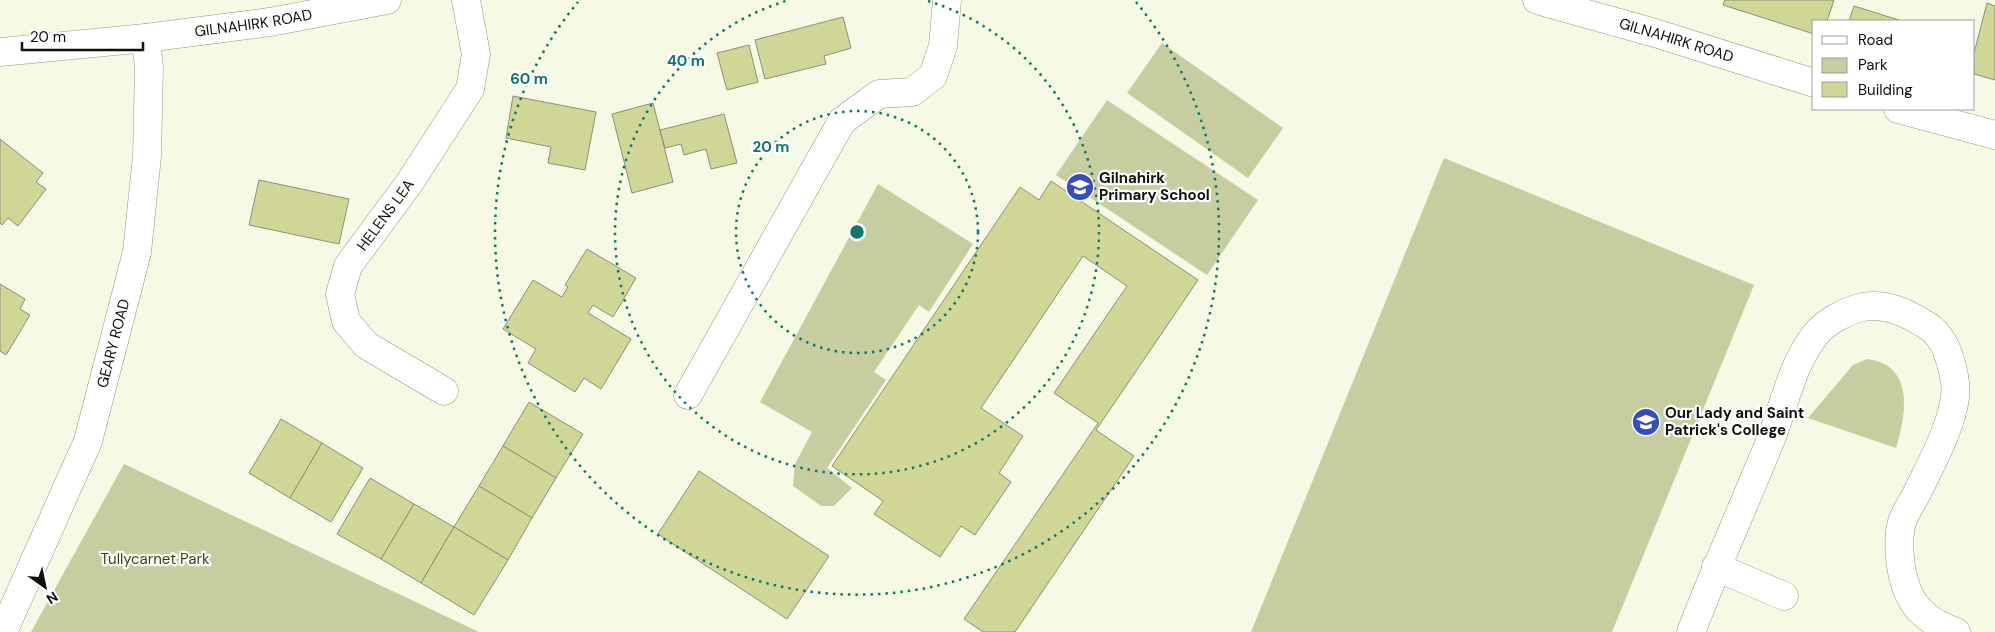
<svg xmlns="http://www.w3.org/2000/svg" width="1995" height="632" font-family="'DM Sans',sans-serif">
	<style>
		.green { fill: #c8cd9f }
		.building { fill: #d0d796; stroke: #8d8f7c }
		.lines { fill: none; stroke-linecap: round; stroke-linejoin: round }
		.minor-casing { stroke: #959884; stroke-width: 29 }
		.minor { stroke: #fff; stroke-width: 28 }
		.ring { fill: none; stroke: #0f766e; stroke-width: 2.5; stroke-dasharray: 2.5 5 }
		.labels { text-anchor: middle; stroke-width: 4.5; stroke-linejoin: round; paint-order: stroke }
		.street-label { font-size: 15px; fill: #0e0f08; stroke: #fff }
		.poi-label { font-size: 15px; font-weight: bold; fill: #0e0f08; stroke: #fff; text-anchor: start }
		.park-label { font-size: 15px; fill: #3c3f0d; stroke: #fff }
		.centre { fill: #0f766e; stroke: #fff; stroke-width: 2.5 }
		.ring-label { font-size: 15px; text-anchor: middle; font-weight: bold; fill: #0f766e; stroke: #fff; stroke-width: 4.5; stroke-linejoin: round; paint-order: stroke }
	</style>
	<rect width="100%" height="100%" fill="#f6f9e3"/>
	<g class="green">
		<polygon points="1162,43 1283,128 1248,178 1127,93"/>
		<polygon points="1107,100 1258,200 1207,275 1056,175"/>
		<polygon points="1444,158 1754,285 1612,632 1251,632"/>
		<polygon points="878,184 973,244 929,312 919,305 874,372 886,380 827,468 852,488 834,506 821,506 793,486 795,464 812,432 760,402"/>
		<path d="M1867 359C1915 365 1906 415 1896 448L1808 418 1853 365Z"/>
		<polygon points="124,464 479,632 31,632"/>
	</g>
	<g class="building">
		<polygon points="1725,0 1834,0 1827,21 1814,21 1814,34 1723,5"/>
		<polygon points="1987,3 1995,6 1995,80 1974,74 1974,53"/>
		<polygon points="1854,6 1902,21 1849,21"/>
		<polygon points="843,17 851,48 824,56 826,64 765,79 755,40"/>
		<polygon points="749,45 758,82 727,90 717,53"/>
		<polygon points="513,96 596,112 585,170 548,163 551,147 506,138"/>
		<polygon points="653,103 673,182 632,193 612,114"/>
		<polygon points="724,114 737,163 711,169 706,149 684,155 681,144 665,148 660,130"/>
		<polygon points="0,139 43,173 36,182 46,189 18,226 8,218 2,225 0,223"/>
		<polygon points="259,180 349,199 339,244 249,225"/>
		<polygon points="1051,181 1198,280 1096,430 1134,456 1015,632 983,632 964,619 1098,423 1054,393 1127,286 1083,256 981,408 1023,436 999,473 1011,482 975,535 961,526 940,557 874,514 883,501 832,466 1020,187 1039,200"/>
		<polygon points="587,249 636,278 613,317 593,305 588,313 631,339 601,389 584,378 575,392 528,363 536,349 503,329 533,280 562,297 568,287 565,285"/>
		<polygon points="0,284 25,299 20,309 30,315 6,355 0,351"/>
		<polygon points="529,402 583,434 556,478 503,446"/>
		<polygon points="281,419 322,443 290,498 249,473"/>
		<polygon points="322,443 363,468 331,522 290,498"/>
		<polygon points="503,446 556,478 532,518 479,486"/>
		<polygon points="699,471 829,556 787,619 658,534"/>
		<polygon points="370,478 414,504 381,559 337,534"/>
		<polygon points="479,486 532,518 508,560 454,527"/>
		<polygon points="414,504 454,527 421,583 381,559"/>
		<polygon points="454,527 508,560 474,615 421,583"/>
	</g>
	<g class="lines">
		<defs>
			<g id="minor">
				<path id="s1" d="M1537 0 1655 33 1814 83"/>
				<path id="s2" d="M0 52 146 38 270 22 387 0"/>
				<polyline points="1898,109 1995,135"/>
				<path id="s3" d="M444 391 366 345 346 321 340 294 348 266 410 182 470 89 476 54 466 0"/>
				<polyline points="688,395 842,121 879,94 912,92 933,76 943,46 947,0"/>
				<polyline points="1716,567 1784,596"/>
				<path id="s4" d="M3 632 88 441 137 252 147 156 149 68 146 38"/>
				<path d="M1691 632C1716 567 1745 503 1771 439 1785 403 1791 367 1815 335 1825 322 1846 311 1863 307 1885 303 1905 312 1923 323 1936 330 1945 343 1949 357 1953 369 1957 383 1955 397 1952 426 1930 466 1917 493 1912 503 1905 512 1902 522 1899 532 1899 547 1900 558 1904 597 1918 619 1956 632"/>
			</g>
		</defs>
		<use href="#minor" class="minor-casing"/>
		<use href="#minor" class="minor"/>
	</g>
	<g class="ring">
		<circle cx="857" cy="232" r="121"/>
		<path d="M928 1A242 242 0 1 1 786 1"/>
		<path d="M1136 2A362 362 0 1 1 578 2"/>
	</g>
	<defs>
		<symbol id="school-disc" viewBox="-11 -11 22 22"><circle r="9.5" fill="#374dbf" stroke="#fff"/><path d="M0-5L7-2L0 1L-7-2ZM-4 1L0 2.5L4 1V4Q0 6-4 4Z" fill="#fff"/></symbol>
	</defs>
	<g fill-rule="evenodd">
		<use href="#school-disc" x="1064" y="171" width="32" height="32"/>
		<use href="#school-disc" x="1630" y="406" width="32" height="32"/>
	</g>
	<g class="labels">
		<g class="street-label">
			<text dy="5" stroke="none"><textPath href="#s2" startOffset="255">GILNAHIRK ROAD</textPath></text>
			<text dy="5" stroke="none"><textPath href="#s1" startOffset="145">GILNAHIRK ROAD</textPath></text>
			<text dy="5" stroke="none"><textPath href="#s3" startOffset="242">HELENS LEA</textPath></text>
			<text dy="5" stroke="none"><textPath href="#s4" startOffset="310">GEARY ROAD</textPath></text>
		</g>
		<g class="poi-label">
			<text x="1099" y="183">Gilnahirk<tspan x="1099" dy="17">Primary School</tspan></text>
			<text x="1665" y="418">Our Lady and Saint<tspan x="1665" dy="17">Patrick's College</tspan></text>
		</g>
		<g class="park-label">
			<text x="155" y="564">Tullycarnet Park</text>
		</g>
	</g>
	<circle cx="857" cy="232" r="8" class="centre"/>
	<g class="ring-label">
		<text x="686" y="66">40 m</text>
		<text x="529" y="84">60 m</text>
		<text x="771" y="152">20 m</text>
	</g>
	<rect x="1812" y="20" width="162" height="90" fill="#ffffff" stroke="#9f9f9c"/>
	<rect x="1822" y="36" width="25" height="8" fill="#ffffff" stroke="#9f9f9c"/>
	<text x="1858" y="45" font-size="15" fill="#0e0f08">Road</text>
	<rect x="1822" y="58" width="25" height="15" fill="#c8cd9f" stroke="#9f9f9c"/>
	<text x="1858" y="70" font-size="15" fill="#0e0f08">Park</text>
	<rect x="1822" y="82" width="25" height="15" fill="#d0d796" stroke="#9f9f9c"/>
	<text x="1858" y="95" font-size="15" fill="#0e0f08">Building</text>
	<g transform="translate(45 587) rotate(147)" stroke="#ffffff" stroke-width="4" paint-order="stroke">
	<path d="M0-4L9 19L0 12L-9 19Z" fill="#0e0f08"/>
	<text y="-8" font-size="14" font-weight="bold" text-anchor="middle" fill="#0e0f08">N</text>
	</g>
	<path d="M22 42v8h121v-8" fill="none" stroke="#0e0f08" stroke-width="2.5"/>
	<text x="30" y="42" font-size="15" fill="#0e0f08" stroke="#ffffff" stroke-width="4" paint-order="stroke">20 m</text>
</svg>
